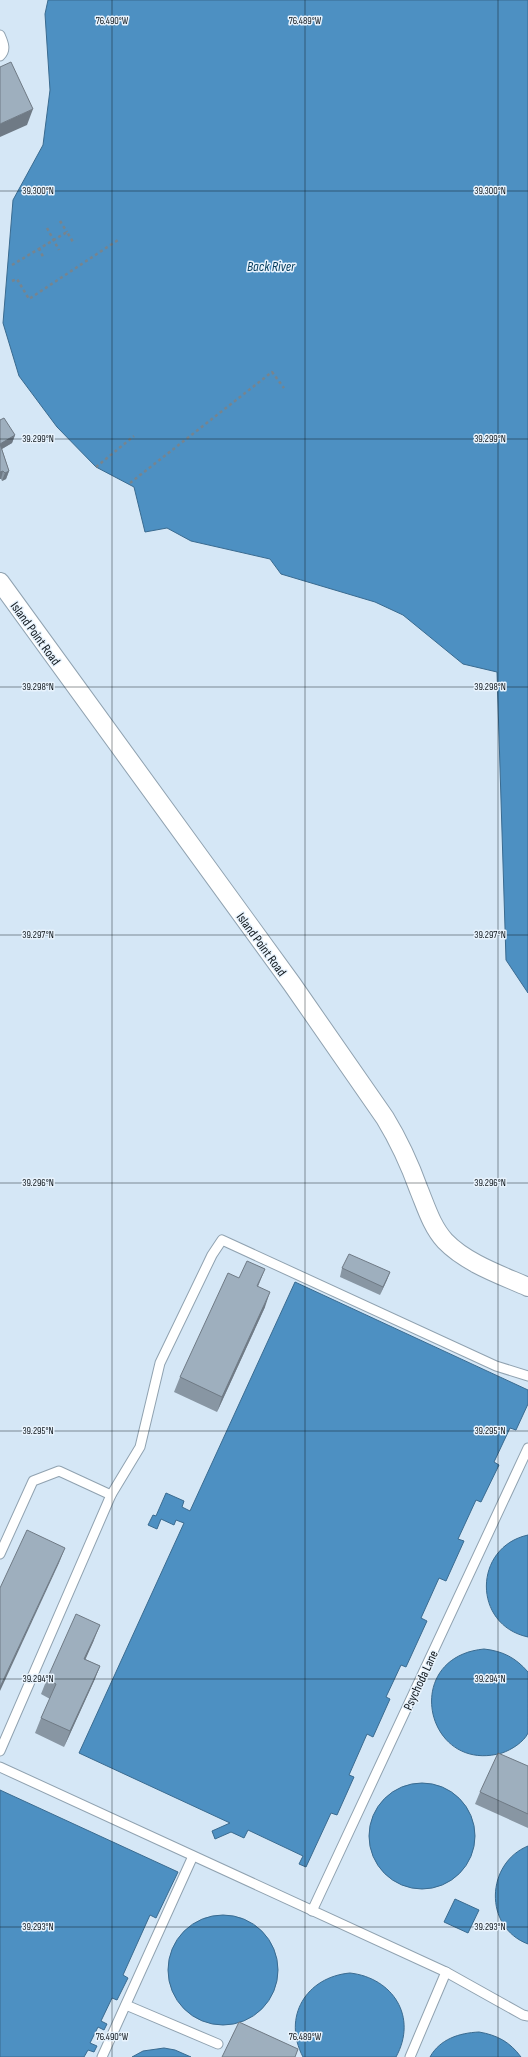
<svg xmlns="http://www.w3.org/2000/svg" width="528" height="2057" font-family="'Sofia Sans Condensed',sans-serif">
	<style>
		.water { fill: #4d90c2; stroke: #3a6b90 }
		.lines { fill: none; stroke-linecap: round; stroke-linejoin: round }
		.service-casing { stroke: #90a2b0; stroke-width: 11 }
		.minor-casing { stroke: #90a2b0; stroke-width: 20 }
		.path { stroke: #77848e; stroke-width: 2.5; stroke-dasharray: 3 3; stroke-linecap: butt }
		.service { stroke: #fff; stroke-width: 9 }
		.minor { stroke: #fff; stroke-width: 18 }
		.wall { fill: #8896a3 }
		.shaded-wall { fill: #6f7a85 }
		.building { fill: #9eafbe; stroke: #6f7a85 }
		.ticks { fill: none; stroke: #0f161b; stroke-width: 1; stroke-opacity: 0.45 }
		.labels { text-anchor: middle; stroke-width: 3; stroke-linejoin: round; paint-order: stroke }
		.street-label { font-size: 13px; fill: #0f161b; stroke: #e8f3fd }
		.water-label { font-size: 14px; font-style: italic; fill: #033b5c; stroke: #e8f3fd }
		.ticks-label { font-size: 10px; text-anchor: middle; fill: #0f161b; stroke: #e8f3fd; stroke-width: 3; stroke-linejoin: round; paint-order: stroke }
	</style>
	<rect width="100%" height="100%" fill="#d5e7f6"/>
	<g class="water">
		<polygon points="48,0 528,0 528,993 506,960 497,672 463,664 403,615 375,602 281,574 270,559 191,541 167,528 145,532 134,487 96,467 57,427 19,376 3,323 13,200 43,145 50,90 45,14"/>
		<polygon points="295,1282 528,1390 528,1404 516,1430 510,1428 494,1462 499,1465 481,1502 476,1500 458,1539 464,1541 446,1581 439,1578 421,1618 427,1621 406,1667 401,1665 386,1697 390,1699 373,1737 367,1734 349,1775 354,1777 337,1815 331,1813 306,1867 299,1864 303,1856 248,1830 244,1838 231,1832 215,1839 212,1831 230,1823 79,1753 184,1523 176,1520 174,1525 161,1519 157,1529 148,1525 153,1515 156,1516 166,1493 184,1501 182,1507 190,1511"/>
		<path d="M528 1535V1637C472 1625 473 1547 528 1535Z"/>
		<path d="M484 1649C503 1651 516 1658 528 1672 528 1682 528 1726 528 1733 524 1742 511 1750 502 1753 425 1775 400 1657 484 1649Z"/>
		<circle cx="422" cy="1836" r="53"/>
		<polygon points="0,1790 178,1872 156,1918 150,1915 123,1975 128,1978 117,2000 112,1998 101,2021 107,2024 104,2030 98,2027 90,2043 97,2046 94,2052 88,2050 84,2057 0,2057"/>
		<path d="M528 1846V1944C483 1927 486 1863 528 1846Z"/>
		<polygon points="455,1899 479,1910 468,1933 444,1922"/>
		<circle cx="223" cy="1970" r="55"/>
		<path d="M350 1973C393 1978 418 2017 396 2057H303C282 2017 306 1977 350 1973Z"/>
		<path d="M479 2032C497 2035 510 2042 521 2057H430C440 2039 459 2033 479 2032Z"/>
		<polygon points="164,2048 175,2050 191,2057 132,2057 143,2051"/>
	</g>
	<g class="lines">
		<defs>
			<g id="service">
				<path d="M0 35C3 42 7 50 0 56"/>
				<polyline points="0,1554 33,1481 59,1471 111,1495"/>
				<polyline points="0,1751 111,1495 140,1447 160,1363 212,1255 222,1240 496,1366 528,1376"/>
				<polyline points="0,1767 446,1972 523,2015 528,2016"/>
				<polyline points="312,1911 528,1448"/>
				<polyline points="126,2005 218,2044"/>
				<polyline points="102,2057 193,1856"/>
				<polyline points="410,2057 446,1972"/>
			</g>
			<path id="minor" d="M0 582 292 984 385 1118C399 1141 410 1165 419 1190 426 1207 432 1227 445 1241 466 1263 501 1275 528 1287"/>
		</defs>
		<use href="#service" class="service-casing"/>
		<use href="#minor" class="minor-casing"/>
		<g class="path">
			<polyline points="60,221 67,232"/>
			<polyline points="47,228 59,250"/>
			<polyline points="39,248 44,259"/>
			<polyline points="12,265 67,232 73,242"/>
			<polyline points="12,281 17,279 29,299 118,240"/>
			<polyline points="96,467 134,436"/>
			<polyline points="130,483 272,372 284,388"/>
		</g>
		<use href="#service" class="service"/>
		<use href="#minor" class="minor"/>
	</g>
	<g class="wall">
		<polygon points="0,420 15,435 12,443 2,449 9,471 6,479 2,481 1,479"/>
		<polygon points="342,1268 390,1272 380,1295 340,1277"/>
		<polygon points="258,1287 265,1307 217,1412 174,1392 180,1377"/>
		<polygon points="94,1640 85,1659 100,1666 94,1681 64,1747 35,1733 41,1718 50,1699 41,1694 47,1679"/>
		<polygon points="528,1766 528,1828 475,1804 480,1792"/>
	</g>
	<g class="shaded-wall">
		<polygon points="33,109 27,125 0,137 0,124"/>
		<polygon points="15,435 12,443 0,450 0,444"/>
		<polygon points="3,471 1,479 0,479 0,472"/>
		<polygon points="9,471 6,479 2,481 5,473"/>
		<polygon points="265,1269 259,1284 252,1301 257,1286"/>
		<polygon points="390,1272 387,1280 380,1295 383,1287"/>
		<polygon points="270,1292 265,1307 217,1412 222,1397"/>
		<polygon points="65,1548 59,1563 0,1691 0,1687"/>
		<polygon points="100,1625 94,1640 79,1674 84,1659"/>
		<polygon points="100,1666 94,1681 64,1747 70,1731"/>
	</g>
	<g class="building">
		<polygon points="11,62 33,109 0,124 0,67"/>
		<polygon points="4,418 15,435 0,444 9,471 5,473 3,471 0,472 0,420"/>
		<polygon points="349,1254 390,1272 383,1287 342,1268"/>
		<polygon points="247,1261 265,1269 257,1286 270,1292 222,1397 180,1377 228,1273 239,1278"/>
		<polygon points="27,1530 65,1548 0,1687 0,1588"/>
		<polygon points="76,1614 100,1625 84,1659 100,1666 70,1731 41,1718 56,1684 47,1679"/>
		<polygon points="498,1753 528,1766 528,1814 480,1792"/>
		<polygon points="239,2022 298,2049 295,2057 222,2057"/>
	</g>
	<path class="ticks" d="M112 0V2057M305 0V2057M498 0V2057M0 191H528M0 439H528M0 687H528M0 935H528M0 1183H528M0 1431H528M0 1679H528M0 1927H528"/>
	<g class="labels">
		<g class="street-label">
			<text transform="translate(36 633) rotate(54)" y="5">Island Point Road</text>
			<text transform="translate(262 944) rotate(54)" y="5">Island Point Road</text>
			<text transform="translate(420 1680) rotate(-65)" y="5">Psychoda Lane</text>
		</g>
		<g class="water-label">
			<text x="271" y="271">Back River</text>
		</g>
	</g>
	<g class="ticks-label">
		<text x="112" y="24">76.490°W</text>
		<text x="305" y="24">76.489°W</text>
		<text x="38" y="194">39.300°N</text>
		<text x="490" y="194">39.300°N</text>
		<text x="38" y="442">39.299°N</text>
		<text x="490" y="442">39.299°N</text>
		<text x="38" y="690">39.298°N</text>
		<text x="490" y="690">39.298°N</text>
		<text x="38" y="938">39.297°N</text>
		<text x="490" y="938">39.297°N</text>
		<text x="38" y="1186">39.296°N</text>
		<text x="490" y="1186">39.296°N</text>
		<text x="38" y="1434">39.295°N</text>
		<text x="490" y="1434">39.295°N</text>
		<text x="38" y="1682">39.294°N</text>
		<text x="490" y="1682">39.294°N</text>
		<text x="38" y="1930">39.293°N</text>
		<text x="490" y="1930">39.293°N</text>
		<text x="112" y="2040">76.490°W</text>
		<text x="305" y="2040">76.489°W</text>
	</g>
</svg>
